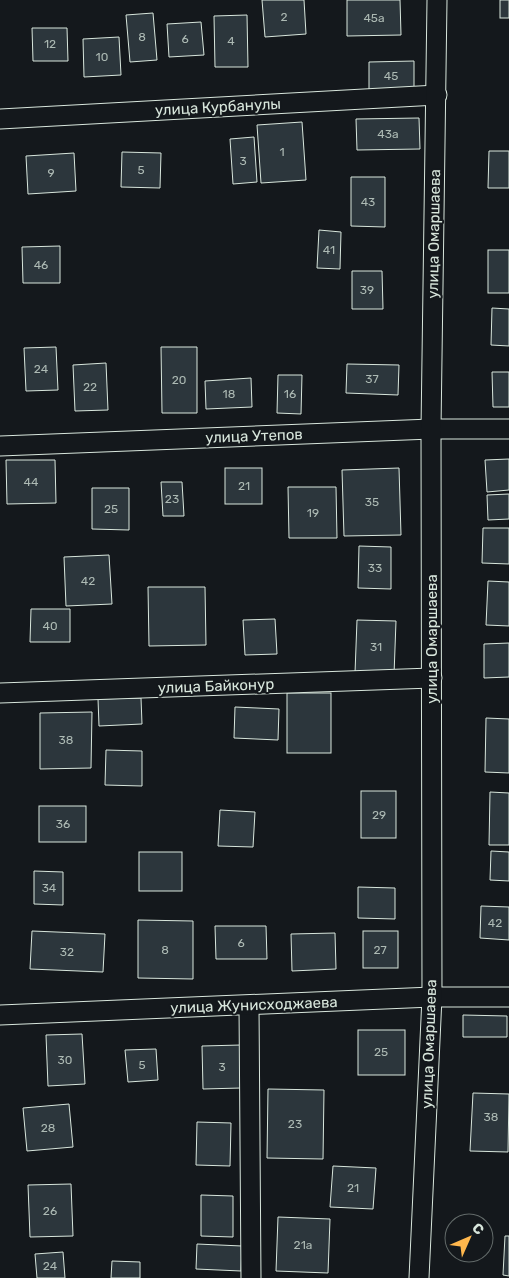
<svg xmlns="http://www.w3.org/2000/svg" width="509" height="1278" font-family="Rubik,sans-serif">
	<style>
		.building { fill: #2c363c; stroke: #d8e6dc }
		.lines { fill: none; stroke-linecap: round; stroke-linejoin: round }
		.minor-casing { stroke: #d8e6dc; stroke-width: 21 }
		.minor { stroke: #14181c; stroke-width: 19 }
		.labels { text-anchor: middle; stroke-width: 4; stroke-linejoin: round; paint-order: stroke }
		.number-label { font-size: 12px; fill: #adbab4 }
		.street-label { font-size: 15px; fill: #d8e6dc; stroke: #14181c }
	</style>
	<rect width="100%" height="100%" fill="#14181c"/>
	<g class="building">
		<polygon points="262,0 304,0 306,34 265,37"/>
		<polygon points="347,0 400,0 401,35 347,36"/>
		<rect x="500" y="0" width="9" height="18"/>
		<polygon points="153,13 157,60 130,62 126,15"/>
		<polygon points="247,15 248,67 215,67 214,16"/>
		<polygon points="201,22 204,55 169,57 167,24"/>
		<polygon points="32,28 67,28 68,61 33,61"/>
		<polygon points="119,37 121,75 84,77 83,39"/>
		<polygon points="414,61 414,91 369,91 369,62"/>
		<polygon points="419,118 420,149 357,150 356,119"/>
		<polygon points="302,122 306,180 261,183 257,125"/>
		<polygon points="254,137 257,182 233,184 230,139"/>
		<polygon points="489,151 509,151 509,188 488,188"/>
		<polygon points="122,152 161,153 160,188 121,187"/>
		<polygon points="74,153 76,191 28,194 26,156"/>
		<polygon points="351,177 385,177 385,227 351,226"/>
		<polygon points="319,230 341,232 340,269 317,268"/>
		<polygon points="60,246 60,283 23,283 22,247"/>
		<rect x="488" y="250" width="21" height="43"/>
		<polygon points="352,271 382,271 383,309 352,309"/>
		<polygon points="492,308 509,309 509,346 491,345"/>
		<polygon points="56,347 58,390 26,391 24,348"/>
		<polygon points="161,347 197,347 197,413 162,413"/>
		<polygon points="106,363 108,410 75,411 73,365"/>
		<polygon points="347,364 399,365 398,395 346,393"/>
		<polygon points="492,372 509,372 509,407 493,407"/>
		<polygon points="278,375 302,375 301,414 277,413"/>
		<polygon points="251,378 252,407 206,409 205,381"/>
		<polygon points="509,459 509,490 487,492 485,460"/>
		<polygon points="6,460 55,460 56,503 7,504"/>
		<rect x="225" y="468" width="37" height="36"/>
		<polygon points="399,468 401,535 344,536 342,470"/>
		<polygon points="161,482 182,482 184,516 163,516"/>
		<polygon points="288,487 336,487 337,538 289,538"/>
		<polygon points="92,488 129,488 129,530 92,529"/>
		<polygon points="509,494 509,519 488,520 487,495"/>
		<polygon points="483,528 509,528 509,564 482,563"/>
		<polygon points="359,546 391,547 391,589 358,588"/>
		<polygon points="109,555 112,604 66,606 64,557"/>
		<polygon points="488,581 509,582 509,626 486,625"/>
		<polygon points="148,587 205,587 206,645 149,646"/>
		<polygon points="31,609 70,609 70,642 30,642"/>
		<polygon points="275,619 277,654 245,655 243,620"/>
		<polygon points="357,620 396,621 394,675 355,673"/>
		<polygon points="509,643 509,677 484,678 484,644"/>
		<rect x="287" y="693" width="44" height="60"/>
		<polygon points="141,698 142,724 99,726 98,699"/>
		<polygon points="235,707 279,709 278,740 234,738"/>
		<polygon points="92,712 91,768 40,769 40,713"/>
		<polygon points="486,718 509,719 509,773 485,772"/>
		<polygon points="106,750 142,751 142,786 105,785"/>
		<rect x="361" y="791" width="35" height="47"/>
		<polygon points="490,792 509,793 509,845 489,845"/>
		<rect x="39" y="806" width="47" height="36"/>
		<polygon points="220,810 255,812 253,847 218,846"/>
		<polygon points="491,851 509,852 509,881 490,880"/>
		<rect x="139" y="852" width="43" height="39"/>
		<polygon points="34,871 63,872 63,905 34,904"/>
		<polygon points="358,887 395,888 395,919 358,918"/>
		<polygon points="481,906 509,907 509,940 480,938"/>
		<polygon points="138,920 193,921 193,979 138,978"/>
		<polygon points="215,926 266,926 267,959 216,959"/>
		<polygon points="32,931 105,934 103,972 30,969"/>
		<rect x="363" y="931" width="35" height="37"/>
		<polygon points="335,933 336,969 292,971 291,934"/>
		<polygon points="463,1015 507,1016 507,1037 463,1037"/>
		<rect x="358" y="1030" width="47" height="45"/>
		<polygon points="82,1034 85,1084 48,1086 46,1035"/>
		<polygon points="241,1045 241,1088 203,1089 202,1046"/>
		<polygon points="156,1049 158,1080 128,1082 125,1050"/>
		<polygon points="268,1089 324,1090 323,1159 267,1158"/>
		<polygon points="473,1093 509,1094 508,1152 470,1151"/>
		<polygon points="69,1104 73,1147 27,1151 23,1108"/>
		<polygon points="197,1122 231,1123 230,1166 196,1165"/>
		<polygon points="333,1166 376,1168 373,1209 330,1207"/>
		<polygon points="71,1184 73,1236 30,1237 28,1185"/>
		<polygon points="201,1195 233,1196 233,1237 201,1236"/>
		<polygon points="278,1217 330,1219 328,1273 276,1271"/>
		<polygon points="505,1236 509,1236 509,1276 503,1275"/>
		<polygon points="197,1244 242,1246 241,1271 196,1269"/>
		<polygon points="63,1252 65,1278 37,1278 35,1254"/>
		<polygon points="112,1261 140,1262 140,1278 111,1278"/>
	</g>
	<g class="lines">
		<defs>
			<g id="minor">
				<polyline points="0,119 437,95"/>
				<polyline points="0,446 431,429 509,429"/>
				<polyline points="0,693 432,678"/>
				<polyline points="249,1006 251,1278"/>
				<polyline points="0,1015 432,997 509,997"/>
				<polyline points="419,1278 432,997 431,429 437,0"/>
			</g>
		</defs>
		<use href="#minor" class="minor-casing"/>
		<use href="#minor" class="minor"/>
	</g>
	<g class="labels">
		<g class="number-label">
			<text x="284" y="21">2</text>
			<text x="374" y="22">45а</text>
			<text x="142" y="41">8</text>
			<text x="185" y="43">6</text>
			<text x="231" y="45">4</text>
			<text x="50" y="48">12</text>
			<text x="102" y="61">10</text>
			<text x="391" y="80">45</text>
			<text x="388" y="138">43а</text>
			<text x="282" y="156">1</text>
			<text x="243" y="165">3</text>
			<text x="141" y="174">5</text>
			<text x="51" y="177">9</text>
			<text x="368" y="206">43</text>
			<text x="329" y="254">41</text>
			<text x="41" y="269">46</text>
			<text x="367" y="294">39</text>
			<text x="41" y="373">24</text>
			<text x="372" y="383">37</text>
			<text x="179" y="384">20</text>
			<text x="90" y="391">22</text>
			<text x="229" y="398">18</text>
			<text x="290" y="398">16</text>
			<text x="31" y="486">44</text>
			<text x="244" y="490">21</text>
			<text x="172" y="503">23</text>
			<text x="372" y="506">35</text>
			<text x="111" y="513">25</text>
			<text x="313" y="517">19</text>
			<text x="375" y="572">33</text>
			<text x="88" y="585">42</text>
			<text x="50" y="630">40</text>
			<text x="376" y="651">31</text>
			<text x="66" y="744">38</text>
			<text x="379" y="819">29</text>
			<text x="63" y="828">36</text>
			<text x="49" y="892">34</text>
			<text x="495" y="927">42</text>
			<text x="241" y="947">6</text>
			<text x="165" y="954">8</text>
			<text x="380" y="954">27</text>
			<text x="67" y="956">32</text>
			<text x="381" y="1056">25</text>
			<text x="65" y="1064">30</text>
			<text x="142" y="1069">5</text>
			<text x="222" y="1071">3</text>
			<text x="491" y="1121">38</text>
			<text x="295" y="1128">23</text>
			<text x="48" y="1132">28</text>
			<text x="353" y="1192">21</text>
			<text x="50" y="1215">26</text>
			<text x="303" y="1249">21а</text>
			<text x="50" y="1270">24</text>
		</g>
		<g class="street-label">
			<text transform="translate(218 107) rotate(-3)" y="5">улица Курбанулы</text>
			<text transform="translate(434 234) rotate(-89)" y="5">улица Омаршаева</text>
			<text transform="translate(254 436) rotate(-2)" y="5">улица Утепов</text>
			<text transform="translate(432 639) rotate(-90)" y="5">улица Омаршаева</text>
			<text transform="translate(216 686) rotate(-2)" y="5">улица Байконур</text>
			<text transform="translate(254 1005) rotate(-2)" y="5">улица Жунисходжаева</text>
			<text transform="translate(429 1044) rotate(-88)" y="5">улица Омаршаева</text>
		</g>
	</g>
	<g transform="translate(469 1238) rotate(45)"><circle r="24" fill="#14181c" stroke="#626a69"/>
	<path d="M0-4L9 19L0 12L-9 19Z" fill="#ffb74d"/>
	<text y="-8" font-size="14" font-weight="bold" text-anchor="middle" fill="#d8e6dc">С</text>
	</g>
</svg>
